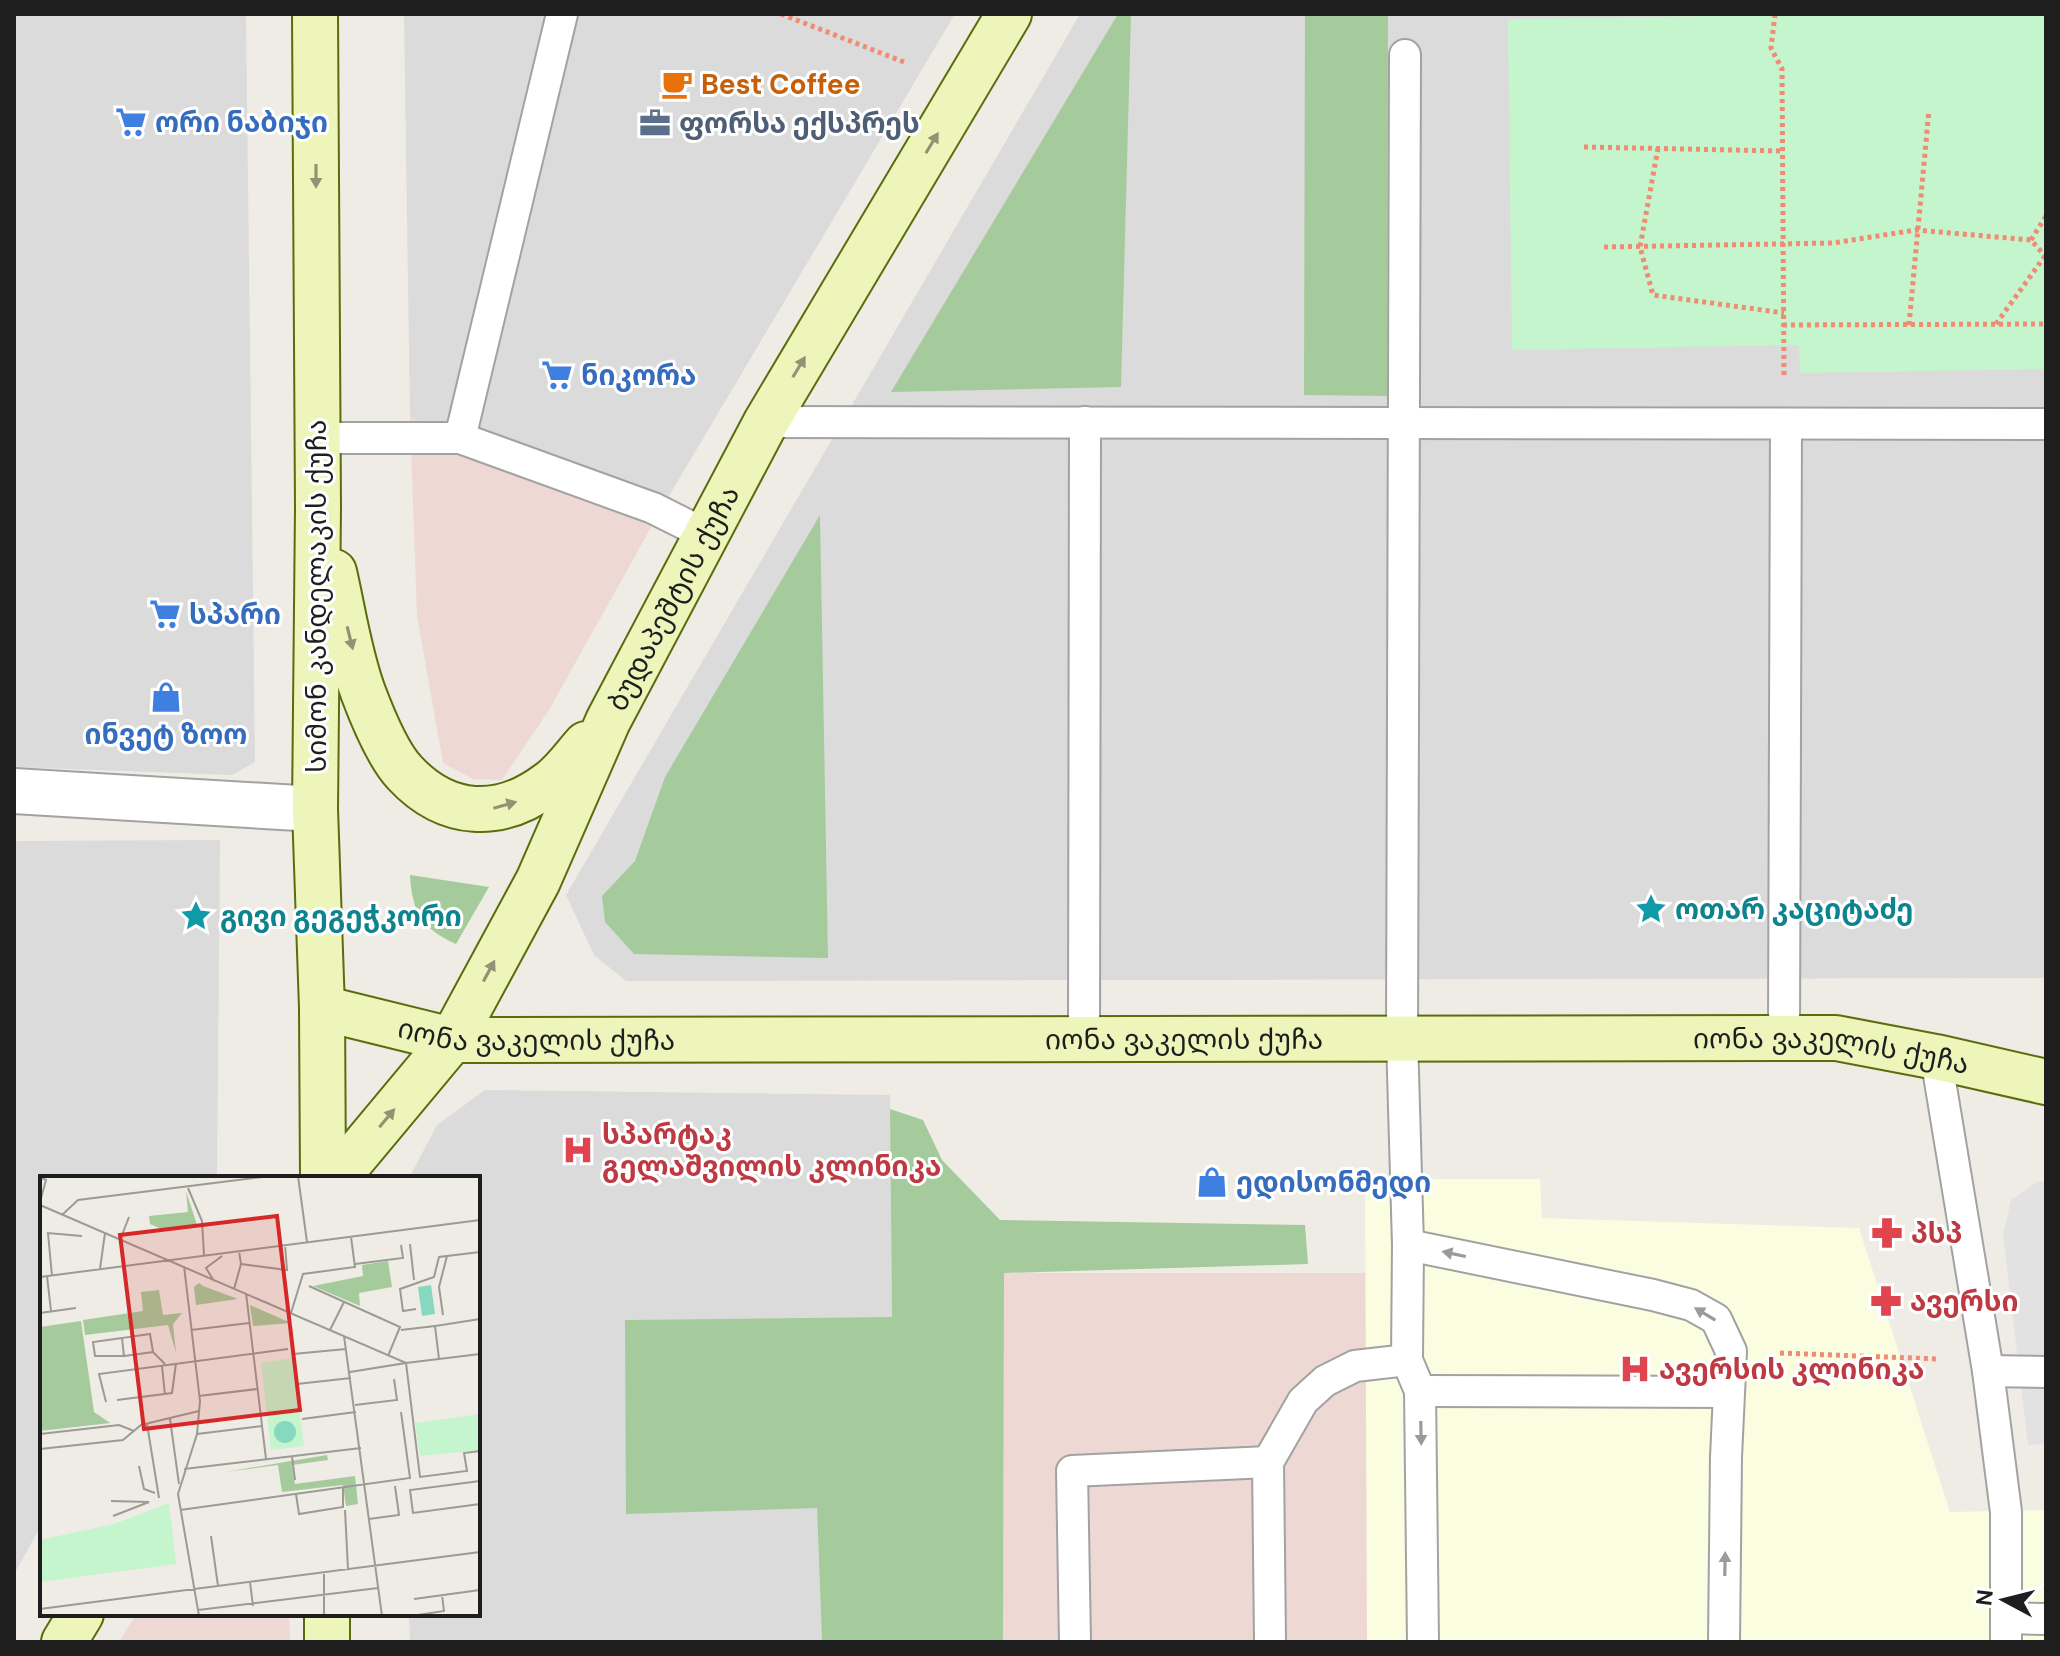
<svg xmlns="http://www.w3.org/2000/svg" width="2060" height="1656" font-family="'DM Sans','Noto Sans Georgian',sans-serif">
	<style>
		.residential { fill: #dcdbdb }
		.commercial { fill: #eed8d4 }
		.education { fill: #fafddf }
		.forest { fill: #a5ca9c }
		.park { fill: #c4f5cc }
		.parking { fill: #e2e2e2 }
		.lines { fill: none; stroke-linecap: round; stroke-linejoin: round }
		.lane-casing { stroke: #a2a2a2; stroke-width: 34 }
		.street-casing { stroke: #a2a2a2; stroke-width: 48 }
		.secondary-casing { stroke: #5a6d0d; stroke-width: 48 }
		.path { stroke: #f08b74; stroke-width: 5; stroke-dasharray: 4 4; stroke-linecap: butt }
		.lane { stroke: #fff; stroke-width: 30 }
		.street { stroke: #fff; stroke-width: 44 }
		.secondary { stroke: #edf5bb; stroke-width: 44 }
		.oneway { fill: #909474 }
		.oneway2 { fill: #9a9a9a }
		.labels { text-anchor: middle; stroke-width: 6; stroke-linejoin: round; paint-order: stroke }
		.food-label { font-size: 28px; font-weight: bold; fill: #c56008; stroke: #fff; text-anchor: start }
		.shop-label { font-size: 28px; font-weight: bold; fill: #366cbe; stroke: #fff; text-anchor: start }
		.service-label { font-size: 28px; font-weight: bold; fill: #4e5e75; stroke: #fff; text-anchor: start }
		.street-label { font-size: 28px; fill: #1e1e1e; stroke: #fff }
		.culture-label { font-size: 28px; font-weight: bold; fill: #0d838f; stroke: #fff; text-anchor: start }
		.health-label { font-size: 28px; font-weight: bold; fill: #be3a42; stroke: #fff; text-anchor: start }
		.inset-road { fill: none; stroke: #9b9a95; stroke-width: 2 }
		.view { fill: #d62828; fill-opacity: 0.15; stroke: #d62828; stroke-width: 4 }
		.inset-edge { fill: none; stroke: #1e1e1e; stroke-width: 4 }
	</style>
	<rect width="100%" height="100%" fill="#eeece4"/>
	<g class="residential">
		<polygon points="14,14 246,14 255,762 232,775 14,767"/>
		<polygon points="404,14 955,14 663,506 410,417"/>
		<polygon points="1080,14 2046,14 2046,978 626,981 594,955 566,895"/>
		<polygon points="220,840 217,1178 42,1178 42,1524 14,1574 14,841"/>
		<polygon points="485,1090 890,1095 892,1318 625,1320 817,1508 822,1642 410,1642 409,1614 478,1614 478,1178 409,1178 437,1125"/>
	</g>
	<g class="commercial">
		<polygon points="410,417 663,506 549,710 502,780 473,779 443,763 417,616"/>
		<polygon points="1004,1273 1370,1273 1370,1642 1003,1642"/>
		<polygon points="136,1614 289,1614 290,1642 119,1642"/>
	</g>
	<polygon class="education" points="1365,1179 1540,1179 1542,1218 1859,1228 1950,1512 2046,1510 2046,1642 1367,1642"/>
	<g class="forest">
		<polygon points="1118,14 1131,14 1121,387 891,392"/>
		<polygon points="1305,14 1388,14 1387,396 1304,395"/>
		<polygon points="820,515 828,958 634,954 605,922 602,896 635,861 665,777"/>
		<path d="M410 875 489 887 456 944C422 929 412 912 410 875Z"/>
		<polygon points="890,1109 923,1120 942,1160 1000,1220 1305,1225 1308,1264 1004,1273 1003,1642 822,1642 817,1508 626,1514 625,1320 892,1317"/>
	</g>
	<polygon class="park" points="1852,14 2046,14 2046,369 1800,373 1799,345 1512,350 1508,19"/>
	<polygon class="parking" points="2038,1181 2046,1182 2046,1444 2028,1445 2003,1234 2011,1200"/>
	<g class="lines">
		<defs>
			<g id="lane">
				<polyline points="1405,55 1402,1038 1408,1245 1407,1360 1420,1391 1423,1642"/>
				<polyline points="766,422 2046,424"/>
				<polyline points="317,438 460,438 562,14"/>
				<polyline points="460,438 653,508 707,535"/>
				<polyline points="1784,1037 1786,424"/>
				<polyline points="1084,1039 1085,422"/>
				<polyline points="1936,1057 1988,1371 2006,1512 2006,1642"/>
				<polyline points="1408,1245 1653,1295 1691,1305 1716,1319 1731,1351 1726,1457 1724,1642"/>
				<polyline points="1988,1371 2046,1372"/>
				<polyline points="1420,1391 1728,1392"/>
				<polyline points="2006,1618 2046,1619"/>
				<polyline points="1075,1642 1072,1471 1268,1462"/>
				<polyline points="1270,1642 1268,1462 1303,1401 1325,1381 1355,1366 1407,1360"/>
			</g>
			<polyline id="street" points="14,791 315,809"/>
			<g id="secondary">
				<polyline points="315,14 318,507 315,809 322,1008 323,1178"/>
				<path d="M334 572C343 611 349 654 363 692 372 716 387 754 405 773 447 818 500 820 548 784 563 774 574 757 586 744"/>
				<path id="s1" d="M322 1008 452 1040 1836 1038 1936 1057 2046 1082"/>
				<path id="s2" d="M337 1178 452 1040 538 881 608 721 766 422 1009 14"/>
				<polyline points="327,1614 327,1642"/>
				<polyline points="64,1642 81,1614"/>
			</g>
		</defs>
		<use href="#lane" class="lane-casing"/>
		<use href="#street" class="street-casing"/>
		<use href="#secondary" class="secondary-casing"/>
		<g class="path">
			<polyline points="781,14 904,62"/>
			<polyline points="1775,14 1771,48 1782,69 1784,375"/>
			<polyline points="1584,147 1783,151"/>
			<polyline points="1658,148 1640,247 1653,295 1784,313"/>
			<polyline points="2031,240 2046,216"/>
			<polyline points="1604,247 1833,243 1916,230 2031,240 2046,257"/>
			<polyline points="1996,324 2045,256"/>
			<polyline points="1783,325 2046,324"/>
			<polyline points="1909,325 1929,110"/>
			<polyline points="1780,1353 1938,1359"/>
		</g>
		<use href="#lane" class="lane"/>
		<use href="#street" class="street"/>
		<use href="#secondary" class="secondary"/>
	</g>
	<defs><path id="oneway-solid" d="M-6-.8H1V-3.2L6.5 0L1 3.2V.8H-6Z" transform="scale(2)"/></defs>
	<g class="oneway">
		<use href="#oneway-solid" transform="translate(932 143) rotate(-59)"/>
		<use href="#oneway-solid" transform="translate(316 176) rotate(90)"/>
		<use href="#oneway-solid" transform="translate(799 367) rotate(-59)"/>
		<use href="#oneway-solid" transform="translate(350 638) rotate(76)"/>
		<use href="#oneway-solid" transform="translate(505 805) rotate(-16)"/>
		<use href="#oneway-solid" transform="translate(489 971) rotate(-62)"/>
		<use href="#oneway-solid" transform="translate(387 1118) rotate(-50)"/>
	</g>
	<g class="oneway2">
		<use href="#oneway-solid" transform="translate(1454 1254) rotate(-168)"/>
		<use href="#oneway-solid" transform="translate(1705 1314) rotate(-149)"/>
		<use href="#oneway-solid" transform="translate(1421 1433) rotate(89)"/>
		<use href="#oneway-solid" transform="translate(1725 1564) rotate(-89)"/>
	</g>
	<defs>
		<symbol id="cafe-bare" viewBox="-9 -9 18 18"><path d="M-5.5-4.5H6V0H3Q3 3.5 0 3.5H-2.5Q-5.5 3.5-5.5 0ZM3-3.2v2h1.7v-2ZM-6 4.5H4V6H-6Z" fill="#e8710a" stroke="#fff" stroke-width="2.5" paint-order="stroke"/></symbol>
		<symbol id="supermarket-bare" viewBox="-9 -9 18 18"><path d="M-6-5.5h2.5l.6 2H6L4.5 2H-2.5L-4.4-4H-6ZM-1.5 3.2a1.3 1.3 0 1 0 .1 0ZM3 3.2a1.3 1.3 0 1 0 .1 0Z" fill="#3f7fe0" stroke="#fff" stroke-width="2.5" paint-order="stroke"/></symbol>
		<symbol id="office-bare" viewBox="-9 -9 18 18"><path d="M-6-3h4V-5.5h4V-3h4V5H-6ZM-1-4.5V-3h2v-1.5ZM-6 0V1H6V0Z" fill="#5c6f8a" stroke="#fff" stroke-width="2.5" paint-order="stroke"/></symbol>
		<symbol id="shop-bare" viewBox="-9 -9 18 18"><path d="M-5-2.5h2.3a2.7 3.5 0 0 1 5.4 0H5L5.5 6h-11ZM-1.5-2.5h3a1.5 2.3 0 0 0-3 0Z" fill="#3f7fe0" stroke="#fff" stroke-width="2.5" paint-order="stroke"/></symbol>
		<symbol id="sight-bare" viewBox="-9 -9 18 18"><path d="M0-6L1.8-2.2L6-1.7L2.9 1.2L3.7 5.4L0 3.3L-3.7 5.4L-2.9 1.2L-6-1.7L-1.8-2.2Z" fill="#0f9aa8" stroke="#fff" stroke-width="2.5" paint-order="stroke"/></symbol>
		<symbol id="hospital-bare" viewBox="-9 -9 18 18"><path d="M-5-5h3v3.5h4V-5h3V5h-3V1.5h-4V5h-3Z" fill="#e0444e" stroke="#fff" stroke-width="2.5" paint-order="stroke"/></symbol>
		<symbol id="pharmacy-bare" viewBox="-9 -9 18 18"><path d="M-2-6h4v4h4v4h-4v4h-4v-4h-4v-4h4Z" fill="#e0444e" stroke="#fff" stroke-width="2.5" paint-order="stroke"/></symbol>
	</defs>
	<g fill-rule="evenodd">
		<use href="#cafe-bare" x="655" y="62" width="44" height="44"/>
		<use href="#supermarket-bare" x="109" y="100" width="44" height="44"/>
		<use href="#office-bare" x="633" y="101" width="44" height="44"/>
		<use href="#supermarket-bare" x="535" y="353" width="44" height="44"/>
		<use href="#supermarket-bare" x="143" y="592" width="44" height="44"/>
		<use href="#shop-bare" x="144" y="675" width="44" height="44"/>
		<use href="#sight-bare" x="1629" y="887" width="44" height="44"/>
		<use href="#sight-bare" x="174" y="894" width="44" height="44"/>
		<use href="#hospital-bare" x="556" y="1128" width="44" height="44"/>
		<use href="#shop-bare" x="1190" y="1160" width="44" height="44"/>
		<use href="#pharmacy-bare" x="1865" y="1211" width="44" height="44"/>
		<use href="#pharmacy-bare" x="1864" y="1279" width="44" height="44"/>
		<use href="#hospital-bare" x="1613" y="1347" width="44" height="44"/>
	</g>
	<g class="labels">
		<g class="food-label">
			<text x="701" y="94">Best Coffee</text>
		</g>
		<g class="shop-label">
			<text x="155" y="132">ორი ნაბიჯი</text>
			<text x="581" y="385">ნიკორა</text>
			<text x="189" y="624">სპარი</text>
			<text x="166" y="744" text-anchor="middle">ინვეტ ზოო</text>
			<text x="1236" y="1192">ედისონმედი</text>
		</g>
		<g class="service-label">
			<text x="679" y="133">ფორსა ექსპრეს</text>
		</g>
		<g class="street-label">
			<text transform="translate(316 596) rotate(-90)" y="10">სიმონ კანდელაკის ქუჩა</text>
			<text dy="10" stroke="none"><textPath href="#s2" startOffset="674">ბუდაპეშტის ქუჩა</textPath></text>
			<text dy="10" stroke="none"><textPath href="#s1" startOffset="218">იონა ვაკელის ქუჩა</textPath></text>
			<text dy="10" stroke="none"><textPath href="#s1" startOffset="866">იონა ვაკელის ქუჩა</textPath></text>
			<text dy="10" stroke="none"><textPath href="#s1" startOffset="1514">იონა ვაკელის ქუჩა</textPath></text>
		</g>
		<g class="culture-label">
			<text x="1675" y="919">ოთარ კაციტაძე</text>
			<text x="220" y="926">გივი გეგეჭკორი</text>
		</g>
		<g class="health-label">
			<text x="602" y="1144">სპარტაკ<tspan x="602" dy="32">გელაშვილის კლინიკა</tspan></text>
			<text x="1911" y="1243">პსპ</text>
			<text x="1910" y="1311">ავერსი</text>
			<text x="1659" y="1379">ავერსის კლინიკა</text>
		</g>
	</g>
	<g transform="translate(40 1176)">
		<rect width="440" height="440" fill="#eeece4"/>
		<path d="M146 15 157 49 124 54 110 48 109 40 148 36ZM348 85 352 111 319 117 320 130 273 110 323 100 322 89ZM159 107 163 110 198 123 156 129 154 111ZM119 114 123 139 142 137 133 148 136 177 128 149 45 159 43 144 103 135 101 116ZM210 129 251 147 213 150ZM41 145 54 236 70 247 0 255V151ZM287 279 288 284 252 289 255 308 315 300 318 328 306 330 303 309 242 316 238 289 185 296Z" fill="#a5ca9c"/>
		<path d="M252 182 264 270 231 274 221 187ZM440 238V274L380 280 375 247ZM129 327 136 388 0 406V364L74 348Z" fill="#c4f5cc"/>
		<path d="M391 109 395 138 382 140 378 111ZM234 256a11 11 0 1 1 22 0a11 11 0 1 1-22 0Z" fill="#87d8c0"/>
		<path class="inset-road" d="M258 0 267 66M0 1 6 4 0 26M148 12 162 45 164 79M0 29 366 187 440 178M22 39 38 24 231 0M80 64 89 41M370 68 374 104M199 75 201 88 247 94 245 69M315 88 363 82 361 69M144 90 160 225 157 258 138 318 159 440M60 93 65 57M7 100 11 135M12 100 8 57 42 60M0 101 440 44M174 105 166 92 182 80M269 110 360 151 348 180M194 113 201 88M206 117 226 283M376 133 363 135 360 113 394 101 399 81 440 76M0 137 36 132M251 137 263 98 315 91 311 61M403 139 399 111 407 80M151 154 209 147M290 154 304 126M361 154 395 150M304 160 342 440M82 162 53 166 55 180H84M113 176 110 158 82 162 84 180 113 176 125 188M253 178 306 173M399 183 395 150 440 143M122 190 125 219M310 196 366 187 380 301 427 295 424 277 440 275M257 208 311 202M159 220 217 213M77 224 132 217 136 187M66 226 59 198 248 173M315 229 357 224 354 203M130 243 139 308M262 243 316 236M107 248 119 322M0 258 79 249 94 255M157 258 222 250M0 273 83 264 101 249 159 235M252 280 255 304M99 290 104 313 115 317M144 293 321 272M440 305 370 314 373 337 440 328M256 318 259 338 303 331V311M71 325 109 326 73 340M140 334 370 302 361 236M305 334 308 393M329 343 359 339 355 310M171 360 178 410M210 406 213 430M374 423 440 414M0 433 440 376M158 434 338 412M378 439 404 435 402 419M284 440V396"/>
		<path class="view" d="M237 40 260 234 104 253 80 59Z"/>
		<rect width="440" height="440" class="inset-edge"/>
	</g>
	<rect width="2060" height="1656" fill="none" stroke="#1e1e1e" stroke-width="32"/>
	<g transform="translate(2004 1600) rotate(277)" stroke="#ffffff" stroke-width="6" paint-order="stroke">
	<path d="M0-6L14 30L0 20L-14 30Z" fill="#1e1e1e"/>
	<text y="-12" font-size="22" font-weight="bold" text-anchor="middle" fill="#1e1e1e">N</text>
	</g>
</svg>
